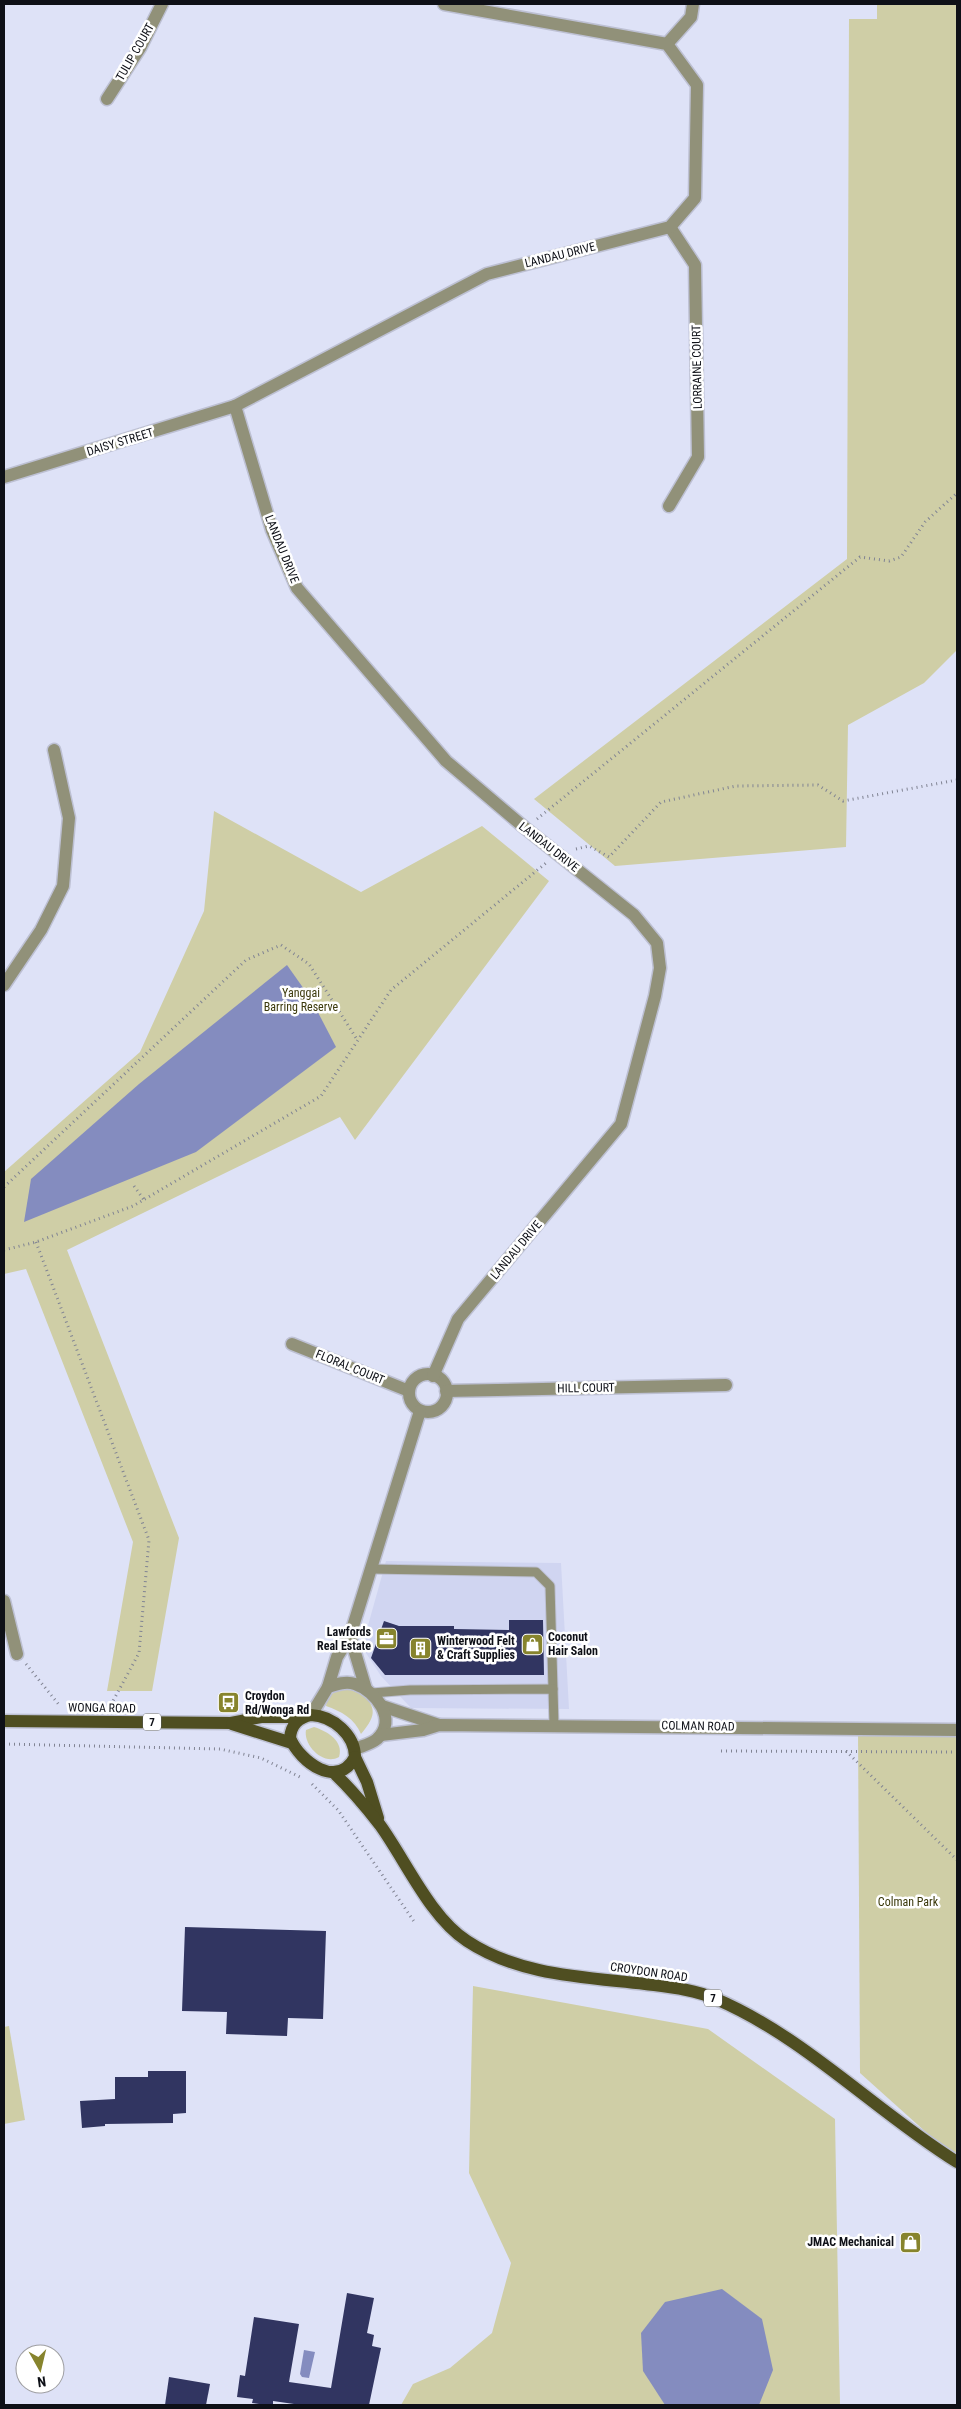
<svg xmlns="http://www.w3.org/2000/svg" width="961" height="2409" font-family="'Roboto Condensed',sans-serif">
	<style>
		.built { fill: #d0d5f1 }
		.green { fill: #cfcea6 }
		.water { fill: #848cbf }
		.building { fill: #313561 }
		.lines { fill: none; stroke-linecap: round; stroke-linejoin: round }
		.service-casing { stroke: #bdc0d3; stroke-width: 11 }
		.minor-casing { stroke: #bdc0d3; stroke-width: 15 }
		.primary-casing { stroke: #bdc0d3; stroke-width: 15 }
		.path { stroke: #818493; stroke-width: 3; stroke-dasharray: 1 4; stroke-linecap: butt }
		.service { stroke: #919179; stroke-width: 9 }
		.minor { stroke: #919179; stroke-width: 12 }
		.primary { stroke: #4f4e21; stroke-width: 12 }
		.labels { text-anchor: middle; stroke-width: 5; stroke-linejoin: round; paint-order: stroke }
		.shield { fill: #fff; stroke: #56585d; stroke-width: 1 }
		.shield-label { font-size: 11px; font-weight: bold; fill: #0e1017 }
		.street-label { font-size: 12px; fill: #0e1017; stroke: #fff }
		.park-label { font-size: 12px; fill: #3b390b; stroke: #fff }
		.poi-label { font-size: 12px; font-weight: bold; fill: #0e1017; stroke: #fff; text-anchor: start }
	</style>
	<rect width="100%" height="100%" fill="#dee2f7"/>
	<polygon class="built" points="386,1561 561,1563 569,1709 411,1708 381,1676 362,1647"/>
	<g class="green">
		<polygon points="877,4 957,4 957,650 924,683 848,725 846,847 615,866 534,799 847,559 849,19 877,19"/>
		<polygon points="214,811 361,892 482,826 549,881 355,1140 340,1117 67,1250 179,1538 152,1691 107,1691 133,1542 26,1269 4,1274 4,1172 140,1052 204,911"/>
		<path d="M341 1689H359C376 1707 378 1714 361 1734 355 1719 341 1711 326 1706L328 1696Z"/>
		<path d="M314 1727C327 1731 344 1741 339 1757 323 1766 303 1745 306 1730Z"/>
		<polygon points="858,1729 957,1730 957,2160 860,2073"/>
		<polygon points="473,1986 708,2029 835,2119 840,2405 401,2405 413,2384 450,2368 492,2333 511,2263 469,2173"/>
		<polygon points="9,2026 25,2120 4,2124 4,2027"/>
	</g>
	<g class="water">
		<polygon points="287,965 311,999 336,1047 196,1152 24,1222 31,1179 139,1084"/>
		<polygon points="722,2289 762,2319 773,2370 759,2405 665,2405 643,2371 641,2333 665,2302"/>
		<polygon points="304,2350 315,2352 309,2378 302,2377 300,2374"/>
	</g>
	<g class="building">
		<polygon points="509,1620 543,1620 544,1675 385,1675 371,1658 384,1621 399,1626 454,1626 454,1629 509,1630"/>
		<polygon points="185,1927 326,1931 323,2019 288,2018 287,2036 226,2034 227,2012 182,2011"/>
		<polygon points="148,2071 186,2071 186,2113 173,2114 173,2123 105,2124 105,2126 82,2128 80,2101 115,2099 115,2077 148,2077"/>
		<polygon points="347,2293 374,2298 367,2333 374,2335 372,2346 381,2348 369,2405 301,2405 273,2401 273,2405 266,2405 252,2403 253,2399 237,2397 240,2375 245,2376 254,2317 299,2324 289,2382 331,2388"/>
		<polygon points="169,2377 210,2384 206,2405 165,2405"/>
	</g>
	<g class="lines">
		<defs>
			<g id="service">
				<polyline points="371,1569 536,1572 550,1586 553,1689"/>
				<polyline points="372,1693 410,1690 553,1689 554,1724"/>
			</g>
			<g id="minor">
				<polyline points="667,44 691,17 693,4"/>
				<polyline points="107,99 140,48 162,4"/>
				<polyline points="4,477 235,406"/>
				<polyline points="669,506 698,457 695,265 670,227"/>
				<polyline points="4,985 41,930 63,886 69,818 54,750"/>
				<polyline points="292,1344 409,1391"/>
				<circle cx="428" cy="1393" r="19"/>
				<polyline points="433,1376 458,1319 621,1124 655,996 660,968 657,943 634,915 525,828 446,761 297,588 272,530 235,406 487,274 670,227 695,198 697,85 667,44 444,4"/>
				<polyline points="446,1391 726,1385"/>
				<polyline points="4,1601 17,1654"/>
				<polyline points="350,1636 366,1689"/>
				<polyline points="328,1687 337,1657 350,1636 420,1411"/>
				<polyline points="382,1706 439,1725"/>
				<path d="M311 1715 328 1687C337 1684 346 1681 355 1684 376 1691 398 1720 377 1739 371 1744 362 1746 355 1749"/>
				<polyline points="381,1735 423,1730 439,1725 957,1730"/>
			</g>
			<g id="primary">
				<path d="M311 1715C333 1716 355 1735 355 1757 338 1790 300 1762 290 1738 291 1725 298 1718 311 1715Z"/>
				<polyline points="4,1721 231,1723 261,1717 303,1717"/>
				<polyline points="232,1724 292,1743"/>
				<polyline points="355,1757 367,1782 378,1818"/>
				<path d="M334 1773C351 1789 366 1807 380 1825 406 1861 430 1917 467 1941 520 1976 584 1977 645 1984 668 1987 693 1989 716 1999 805 2037 875 2111 957 2162"/>
			</g>
		</defs>
		<use href="#service" class="service-casing"/>
		<use href="#minor" class="minor-casing"/>
		<use href="#primary" class="primary-casing"/>
		<g class="path">
			<polyline points="537,819 860,557 889,561 901,557 925,522 957,493"/>
			<polyline points="576,849 589,846 609,857 661,802 736,786 818,785 843,801 957,780"/>
			<polyline points="134,1186 144,1200"/>
			<polyline points="4,1187 246,960 281,945 309,964 358,1041"/>
			<polyline points="36,1242 149,1540 139,1653 113,1701 112,1708"/>
			<polyline points="4,1250 36,1242 133,1206 321,1096 391,990 546,863"/>
			<polyline points="26,1664 60,1706"/>
			<polyline points="4,1744 220,1749 261,1758 300,1777"/>
			<polyline points="721,1751 957,1752"/>
			<polyline points="846,1751 957,1860"/>
			<polyline points="312,1784 338,1810 415,1923"/>
		</g>
		<use href="#service" class="service"/>
		<use href="#minor" class="minor"/>
		<use href="#primary" class="primary"/>
	</g>
	<defs>
		<symbol id="office-square" viewBox="-11 -11 22 22"><rect x="-9" y="-9" width="18" height="18" rx="4" fill="#87842d" stroke="#fff"/><path d="M-6-3h4V-5.5h4V-3h4V5H-6ZM-1-4.5V-3h2v-1.5ZM-6 0V1H6V0Z" fill="#fff"/></symbol>
		<symbol id="shop-square" viewBox="-11 -11 22 22"><rect x="-9" y="-9" width="18" height="18" rx="4" fill="#87842d" stroke="#fff"/><path d="M-5-2.5h2.3a2.7 3.5 0 0 1 5.4 0H5L5.5 6h-11ZM-1.5-2.5h3a1.5 2.3 0 0 0-3 0Z" fill="#fff"/></symbol>
		<symbol id="building-square" viewBox="-11 -11 22 22"><rect x="-9" y="-9" width="18" height="18" rx="4" fill="#87842d" stroke="#fff"/><path d="M-4-6H4V6H1V3H-1V6H-4ZM-2.5-4.3h1.7v1.8h-1.7ZM.8-4.3h1.7v1.8H.8ZM-2.5-1h1.7V.8h-1.7ZM.8-1h1.7V.8H.8Z" fill="#fff"/></symbol>
		<symbol id="bus-square" viewBox="-11 -11 22 22"><rect x="-9" y="-9" width="18" height="18" rx="4" fill="#87842d" stroke="#fff"/><path d="M-5-6H5V4H4V6H2V4H-2V6H-4V4H-5ZM-3.5-4V0h7V-4ZM-3.5 1.2v1.5H-2V1.2ZM2 1.2v1.5H3.5V1.2Z" fill="#fff"/></symbol>
	</defs>
	<g fill-rule="evenodd">
		<use href="#office-square" x="374" y="1626" width="25" height="25"/>
		<use href="#shop-square" x="520" y="1632" width="25" height="25"/>
		<use href="#building-square" x="408" y="1636" width="25" height="25"/>
		<use href="#bus-square" x="216" y="1690" width="25" height="25"/>
		<use href="#shop-square" x="898" y="2230" width="25" height="25"/>
	</g>
	<g class="labels">
		<g class="shield">
			<rect x="143" y="1713.5" width="18" height="17" rx="4"/>
			<rect x="704" y="1989.5" width="18" height="17" rx="4"/>
		</g>
		<g class="shield-label">
			<text x="152" y="1726">7</text>
			<text x="713" y="2002">7</text>
		</g>
		<g class="street-label">
			<text transform="translate(135 52) rotate(-60)" y="4">TULIP COURT</text>
			<text transform="translate(560 255) rotate(-14)" y="4">LANDAU DRIVE</text>
			<text transform="translate(697 367) rotate(-91)" y="4">LORRAINE COURT</text>
			<text transform="translate(120 442) rotate(-17)" y="4">DAISY STREET</text>
			<text transform="translate(282 549) rotate(68)" y="4">LANDAU DRIVE</text>
			<text transform="translate(549 847) rotate(38)" y="4">LANDAU DRIVE</text>
			<text transform="translate(516 1250) rotate(-50)" y="4">LANDAU DRIVE</text>
			<text transform="translate(350 1367) rotate(22)" y="4">FLORAL COURT</text>
			<text transform="translate(586 1388) rotate(-1)" y="4">HILL COURT</text>
			<text transform="translate(102 1708) rotate(1)" y="4">WONGA ROAD</text>
			<text transform="translate(698 1726) rotate(1)" y="4">COLMAN ROAD</text>
			<text transform="translate(649 1972) rotate(8)" y="4">CROYDON ROAD</text>
		</g>
		<g class="park-label">
			<text x="301" y="997">Yanggai<tspan x="301" dy="14">Barring Reserve</tspan></text>
			<text x="908" y="1906">Colman Park</text>
		</g>
		<g class="poi-label">
			<text x="371" y="1636" text-anchor="end">Lawfords<tspan x="371" dy="14">Real Estate</tspan></text>
			<text x="548" y="1641">Coconut<tspan x="548" dy="14">Hair Salon</tspan></text>
			<text x="437" y="1645">Winterwood Felt<tspan x="437" dy="14">&amp; Craft Supplies</tspan></text>
			<text x="245" y="1700">Croydon<tspan x="245" dy="14">Rd/Wonga Rd</tspan></text>
			<text x="894" y="2246" text-anchor="end">JMAC Mechanical</text>
		</g>
	</g>
	<rect width="961" height="2409" fill="none" stroke="#0e1017" stroke-width="10"/>
	<g transform="translate(40 2369) rotate(172)"><circle r="24" fill="#ffffff" stroke="#9f9fa2"/>
	<path d="M0-4L9 19L0 12L-9 19Z" fill="#87842d"/>
	<text y="-8" font-size="14" font-weight="bold" text-anchor="middle" fill="#0e1017">N</text>
	</g>
</svg>
